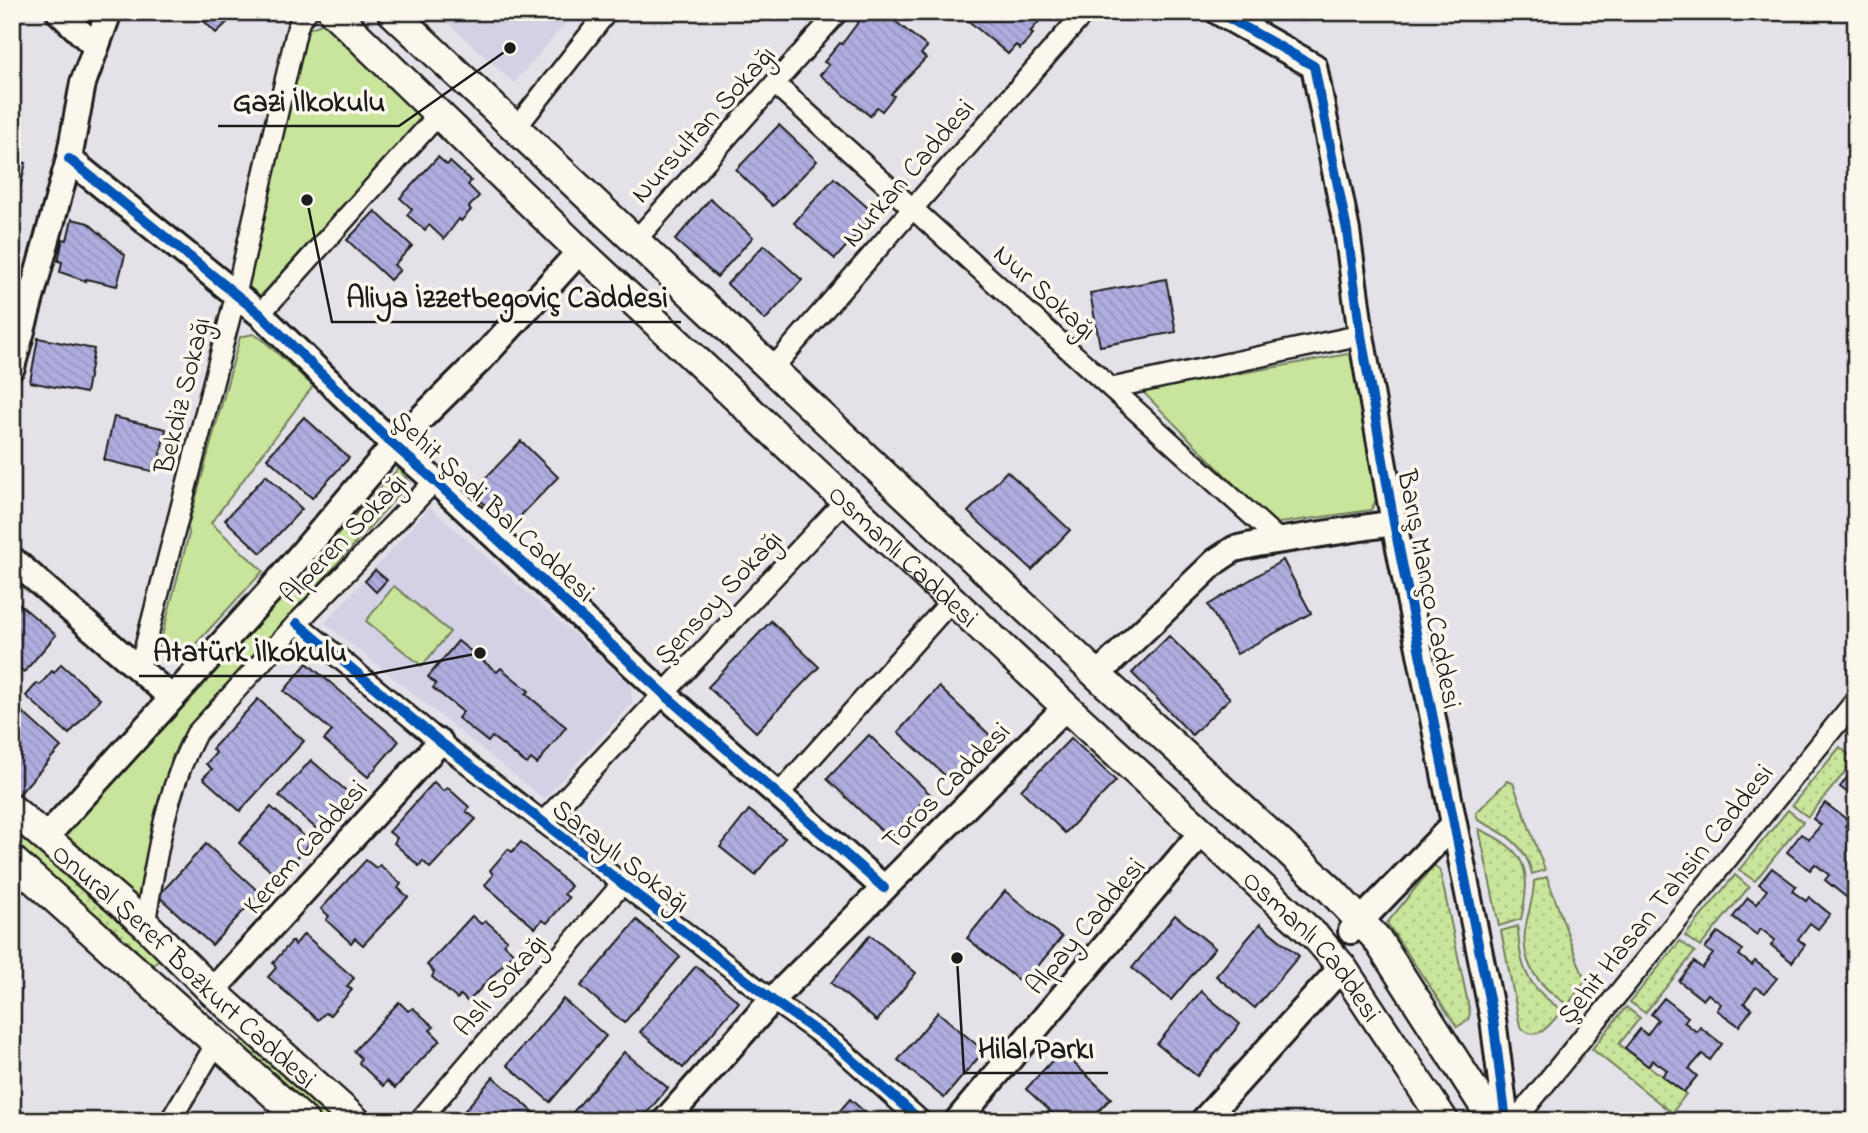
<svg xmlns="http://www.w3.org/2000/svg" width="1868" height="1133" font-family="'Indie Flower',sans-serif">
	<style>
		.built { fill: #d4d1e5 }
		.grass { fill: url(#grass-dots); stroke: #72805c; stroke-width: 2 }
		.park { fill: #c9e49b; stroke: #72805c; stroke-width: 2 }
		.building { fill: url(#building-back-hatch); stroke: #1c1c1c; stroke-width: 2 }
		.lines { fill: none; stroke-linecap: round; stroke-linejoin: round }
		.minor-casing { stroke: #1c1c1c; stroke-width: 24 }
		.tertiary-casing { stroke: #1c1c1c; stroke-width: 30 }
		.secondary-casing { stroke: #1c1c1c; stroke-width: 33 }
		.minor { stroke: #fbf7ec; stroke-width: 19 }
		.tertiary { stroke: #fbf7ec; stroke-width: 24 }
		.secondary { stroke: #fbf7ec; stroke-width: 28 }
		.cycleway-casing { stroke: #fbf7ec; stroke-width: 15 }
		.cycleway { stroke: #0057b8; stroke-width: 10 }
		.labels { text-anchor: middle; stroke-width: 7; stroke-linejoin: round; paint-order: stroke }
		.street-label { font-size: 28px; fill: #1c1c1c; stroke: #fbf7ec }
		.leader { fill: none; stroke: #1c1c1c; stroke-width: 2.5 }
		.callout-dot { fill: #1c1c1c; stroke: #fbf7ec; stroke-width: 2.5 }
		.callout-label { font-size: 30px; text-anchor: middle; font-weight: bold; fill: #1c1c1c; stroke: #fbf7ec; stroke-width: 7; stroke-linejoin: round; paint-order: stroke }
	</style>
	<defs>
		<pattern id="grass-dots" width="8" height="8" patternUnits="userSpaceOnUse" patternTransform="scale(1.75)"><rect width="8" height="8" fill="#c9e49b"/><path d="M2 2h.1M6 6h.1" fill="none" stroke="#acc385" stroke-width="1.8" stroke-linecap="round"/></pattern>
		<pattern id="building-back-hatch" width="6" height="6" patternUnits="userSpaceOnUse" patternTransform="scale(1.75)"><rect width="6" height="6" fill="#afadde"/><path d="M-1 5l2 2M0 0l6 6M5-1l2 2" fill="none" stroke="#9694be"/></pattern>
	</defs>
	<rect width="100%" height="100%" fill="#e4e1e8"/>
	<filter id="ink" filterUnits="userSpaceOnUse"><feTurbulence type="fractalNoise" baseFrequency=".0143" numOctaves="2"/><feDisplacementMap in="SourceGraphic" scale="14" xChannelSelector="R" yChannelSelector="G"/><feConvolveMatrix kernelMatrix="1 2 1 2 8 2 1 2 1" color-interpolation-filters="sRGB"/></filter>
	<g filter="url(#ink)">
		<g class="built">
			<polygon points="436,12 575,12 514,83"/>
			<polygon points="430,507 631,684 632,703 544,799 325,623"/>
		</g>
		<g class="grass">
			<polygon points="1840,747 1855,760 1808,817 1792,805"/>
			<path d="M1507 781 1513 783 1545 870 1532 874C1526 844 1504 833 1478 820L1476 813Z"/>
			<polygon points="1788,810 1803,822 1755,881 1739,870"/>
			<polygon points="12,826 161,957 152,967 12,844"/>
			<path d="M1479 829C1527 851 1532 869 1521 919L1499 926Z"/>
			<polygon points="1434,865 1440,871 1470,1013 1468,1020 1457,1027 1387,923"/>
			<polygon points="1735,875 1749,887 1700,947 1685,936"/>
			<path d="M1547 877 1585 981 1568 1005C1540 987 1521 966 1525 931 1527 914 1534 899 1534 881Z"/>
			<path d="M1518 926C1519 967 1527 987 1562 1010 1552 1023 1536 1046 1520 1026L1501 931Z"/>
			<polygon points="1680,941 1695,952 1645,1013 1630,1002"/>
			<polygon points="1626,1007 1640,1018 1619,1044 1686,1094 1672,1113 1592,1049"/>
			<polygon points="245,1037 337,1121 317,1121 237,1047"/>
		</g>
		<g class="park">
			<polygon points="327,22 426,113 258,299 245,287 305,38 308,29"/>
			<polygon points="253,334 262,339 313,386 211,523 263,571 179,662 158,651 189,534 188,527 240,337"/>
			<polygon points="1348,354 1354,358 1379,494 1371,510 1273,524 1142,391"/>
			<polygon points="399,468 409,483 180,740 172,757 136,905 57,841 138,747"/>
			<polygon points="394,586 450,632 422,666 366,621"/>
		</g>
		<g class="building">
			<polygon points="195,12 238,12 216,33"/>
			<polygon points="873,12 884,12 927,47 921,54 926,58 891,94 894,96 882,111 877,107 870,116 820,75 829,65 824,62 840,43 842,44 865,13 869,17"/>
			<polygon points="1051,12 1049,15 1046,13 1030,32 1033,34 1020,49 1016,45 1008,54 959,13"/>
			<polygon points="779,125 817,161 773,206 736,170"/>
			<polygon points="438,157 447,165 450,162 471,181 468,185 479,196 469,207 471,210 461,221 459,219 444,239 429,225 425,230 407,215 412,209 400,198"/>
			<polygon points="12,160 26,163 14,214 12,214"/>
			<polygon points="834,178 875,214 835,259 794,223"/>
			<polygon points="710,199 753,237 717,277 675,240"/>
			<polygon points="375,211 412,246 394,265 400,270 390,280 347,240"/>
			<polygon points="72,219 88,223 125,255 117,286 86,279 86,281 60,272 62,262 58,261 63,239 67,240"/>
			<polygon points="764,245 802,280 765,320 727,284"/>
			<polygon points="1166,279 1176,332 1100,346 1090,293"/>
			<polygon points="38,338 94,349 86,393 30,382"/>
			<polygon points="114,417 166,429 156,472 104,460"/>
			<polygon points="304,417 349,458 312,498 267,458"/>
			<polygon points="521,441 558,477 509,528 472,492"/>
			<polygon points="1007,471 1070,530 1032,570 968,512"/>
			<polygon points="266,475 302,509 261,553 225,520"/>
			<polygon points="1283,560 1311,613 1237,654 1208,605"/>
			<polygon points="375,570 387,580 376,592 365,581"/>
			<polygon points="12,598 56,635 24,672 12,662"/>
			<polygon points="771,621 819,667 756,732 708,687"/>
			<polygon points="1169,636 1230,698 1192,735 1132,673"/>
			<polygon points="458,641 497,672 501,668 529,691 526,694 566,727 537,764 531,759 527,764 492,737 488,742 458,718 463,712 433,688 436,684 428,677"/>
			<polygon points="307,663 399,741 368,777 324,740 332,731 284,691"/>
			<polygon points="61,664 100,699 69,734 26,696 37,683 40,685 52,671 54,673"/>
			<polygon points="939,687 992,737 951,781 898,732"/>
			<polygon points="258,699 304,741 240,811 203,778 212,769 206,764 216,753 212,749"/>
			<polygon points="18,708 61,747 12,802 12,714"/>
			<polygon points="869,735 930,794 889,838 827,779"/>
			<polygon points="1071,738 1116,781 1065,833 1021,790"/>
			<polygon points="311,760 351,795 319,831 279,796"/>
			<polygon points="1854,768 1856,769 1856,799 1840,787"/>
			<polygon points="434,782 443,791 448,788 469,807 466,811 476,819 430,868 423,861 419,866 394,843 397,838 389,832"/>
			<polygon points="1825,803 1849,821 1845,826 1856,834 1856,867 1850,874 1856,878 1856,884 1846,897 1825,880 1829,875 1815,864 1810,870 1787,852 1801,834 1809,839 1821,825 1813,819"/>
			<polygon points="271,807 311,842 279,878 239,843"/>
			<polygon points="749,810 785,838 755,875 720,847"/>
			<polygon points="521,842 571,886 564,894 569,898 547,923 542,920 535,928 485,885 493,875 490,870 508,849 512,852"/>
			<polygon points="206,844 260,893 212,945 158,896"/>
			<polygon points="366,860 376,868 380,865 401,884 398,888 408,897 363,945 355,938 351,943 326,920 329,916 321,909"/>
			<polygon points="1772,868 1796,886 1792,891 1806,901 1809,897 1830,914 1818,929 1810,923 1798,939 1805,945 1792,962 1771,945 1775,940 1761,929 1757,935 1733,917 1748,898 1756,904 1767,890 1759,884"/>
			<polygon points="1005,891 1062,937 1023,984 967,938"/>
			<polygon points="1175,915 1215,948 1171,1000 1132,968"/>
			<polygon points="472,916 481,924 486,921 507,940 504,944 514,953 468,1002 461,995 457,999 432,977 434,972 427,965"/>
			<polygon points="637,920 680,957 624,1023 581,986"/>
			<polygon points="1260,924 1299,956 1255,1008 1216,976"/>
			<polygon points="1718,932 1743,950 1739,955 1752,965 1755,961 1777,978 1765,993 1756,987 1744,1003 1752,1009 1739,1026 1717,1010 1721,1004 1708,994 1703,1000 1679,981 1694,962 1702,968 1713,954 1705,948"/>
			<polygon points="304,934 354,978 347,986 352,990 330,1015 325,1013 318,1020 268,977 276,968 273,963 292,941 295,945"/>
			<polygon points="870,935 916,973 877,1021 831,983"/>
			<polygon points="696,966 739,1002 683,1068 640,1032"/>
			<polygon points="1201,991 1240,1024 1197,1076 1157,1044"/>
			<polygon points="1664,998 1688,1017 1684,1022 1697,1032 1700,1027 1722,1044 1710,1060 1702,1054 1689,1069 1697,1076 1684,1092 1662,1076 1667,1070 1653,1060 1648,1066 1625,1048 1640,1029 1647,1035 1658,1020 1651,1014"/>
			<polygon points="563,999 606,1036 550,1102 507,1065"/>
			<polygon points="399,1002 408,1011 413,1008 434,1027 430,1030 440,1040 395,1088 387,1081 383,1086 359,1063 361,1058 354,1051"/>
			<polygon points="938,1012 984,1051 944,1098 898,1060"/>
			<polygon points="1061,1051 1111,1098 1089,1121 1061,1121 1026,1089"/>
			<polygon points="624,1052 668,1088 640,1121 572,1121 568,1118"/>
			<polygon points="493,1077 536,1114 531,1121 456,1121"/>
			<polygon points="850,1099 875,1121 831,1121"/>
		</g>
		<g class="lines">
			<defs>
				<g id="minor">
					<polyline points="775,84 1279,540"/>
					<polyline points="516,128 607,12"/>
					<polyline points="636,240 838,12"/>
					<polyline points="260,314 439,114"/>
					<polyline points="772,369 1085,12"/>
					<polyline points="1112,388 1361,335"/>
					<polyline points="297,623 440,742 772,1000 837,1046 921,1121"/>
					<polyline points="139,670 236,294 297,29 301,18 307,12"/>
					<polyline points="778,795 952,600"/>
					<polyline points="543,822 846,500"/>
					<path d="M145 924C156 859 165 793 196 734L297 623 435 481"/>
					<polyline points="170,1121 217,1042"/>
					<polyline points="419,1121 622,884"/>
					<polyline points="1515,1121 1856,700"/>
				</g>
				<g id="tertiary">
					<polyline points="59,12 95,46"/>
					<polyline points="1218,12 1314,66 1347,231 1361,335 1394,523 1493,1019 1506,1121"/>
					<polyline points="69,159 260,314 394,445 435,481 664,694 884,888"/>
					<polyline points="12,367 69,159 83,83 109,12"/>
					<polyline points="12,559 172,698"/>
					<polyline points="1097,675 1216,561 1234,549 1257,544 1394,523"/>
					<polyline points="45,838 268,593 394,445 484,356 580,251"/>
					<polyline points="1351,931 1454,824"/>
					<polyline points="212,991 440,742"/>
					<polyline points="665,1121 772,1000 1066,707"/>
					<polyline points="957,1121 1202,832"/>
					<polyline points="1203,1121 1342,967"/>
				</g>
				<g id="secondary">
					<path id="s1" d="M333 12 580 251 1066 707 1317 938 1342 967 1444 1121"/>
					<polyline points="392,12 1097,675 1331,890 1377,939 1493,1120"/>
					<path id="s2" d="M12 809 145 924 212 991 356 1121"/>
					<polyline points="12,860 304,1121"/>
				</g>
			</defs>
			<use href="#minor" class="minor-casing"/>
			<use href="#tertiary" class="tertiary-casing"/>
			<use href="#secondary" class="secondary-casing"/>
			<use href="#minor" class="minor"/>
			<use href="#tertiary" class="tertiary"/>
			<use href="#secondary" class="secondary"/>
			<defs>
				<g id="cycleway">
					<polyline points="1218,12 1314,66 1347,231 1361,335 1394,523 1493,1019 1506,1121"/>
					<polyline points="69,159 260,314 394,445 435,481 664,694 884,888"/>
					<polyline points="297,623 440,742 772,1000 837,1046 921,1121"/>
				</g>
			</defs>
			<use href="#cycleway" class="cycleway-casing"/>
			<use href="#cycleway" class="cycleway"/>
		</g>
	</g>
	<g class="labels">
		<g class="street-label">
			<text transform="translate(702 123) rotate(-48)" y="10">Nursultan Sokağı</text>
			<text transform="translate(907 172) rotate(-49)" y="10">Nurkan Caddesi</text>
			<text transform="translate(1046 291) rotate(42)" y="10">Nur Sokağı</text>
			<text transform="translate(181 395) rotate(-76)" y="10">Bekdiz Sokağı</text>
			<text transform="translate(494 505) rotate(43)" y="10">Şehit Şadi Bal Caddesi</text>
			<text transform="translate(342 537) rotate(-46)" y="10">Alperen Sokağı</text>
			<text dy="10" stroke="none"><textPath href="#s1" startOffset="788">Osmanlı Caddesi</textPath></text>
			<text transform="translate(1431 589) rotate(79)" y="10">Barış Manço Caddesi</text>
			<text transform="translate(717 596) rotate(-47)" y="10">Şensoy Sokağı</text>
			<text transform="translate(945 785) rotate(-45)" y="10">Toros Caddesi</text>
			<text transform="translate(304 846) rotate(-48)" y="10">Kerem Caddesi</text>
			<text transform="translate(622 855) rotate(38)" y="10">Saraylı Sokağı</text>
			<text transform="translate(1664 893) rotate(-51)" y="10">Şehit Hasan Tahsin Caddesi</text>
			<text transform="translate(1084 925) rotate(-50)" y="10">Alpay Caddesi</text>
			<text dy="10" stroke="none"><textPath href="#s1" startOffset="1354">Osmanlı Caddesi</textPath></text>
			<text dy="10" stroke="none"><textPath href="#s2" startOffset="233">Onural Şeref Bozkurt Caddesi</textPath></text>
			<text transform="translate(499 984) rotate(-49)" y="10">Aslı Sokağı</text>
		</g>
	</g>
	<path class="leader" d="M510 48L399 126H218M307 200L332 322H681M480 653L361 676H139M957 958L964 1073H1108"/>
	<g class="callout-dot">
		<circle cx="510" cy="48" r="7"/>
		<circle cx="307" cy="200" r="7"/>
		<circle cx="480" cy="653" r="7"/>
		<circle cx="957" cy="958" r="7"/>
	</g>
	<g class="callout-label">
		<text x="309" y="111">Gazi İlkokulu</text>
		<text x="507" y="307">Aliya İzzetbegoviç Caddesi</text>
		<text x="250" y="661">Atatürk İlkokulu</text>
		<text x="1036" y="1058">Hilal Parkı</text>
	</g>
	<rect width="1868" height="1133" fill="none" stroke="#fbf7ec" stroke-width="42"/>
	<rect x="21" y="21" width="1826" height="1091" fill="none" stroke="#1c1c1c" stroke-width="2.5" filter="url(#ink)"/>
</svg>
